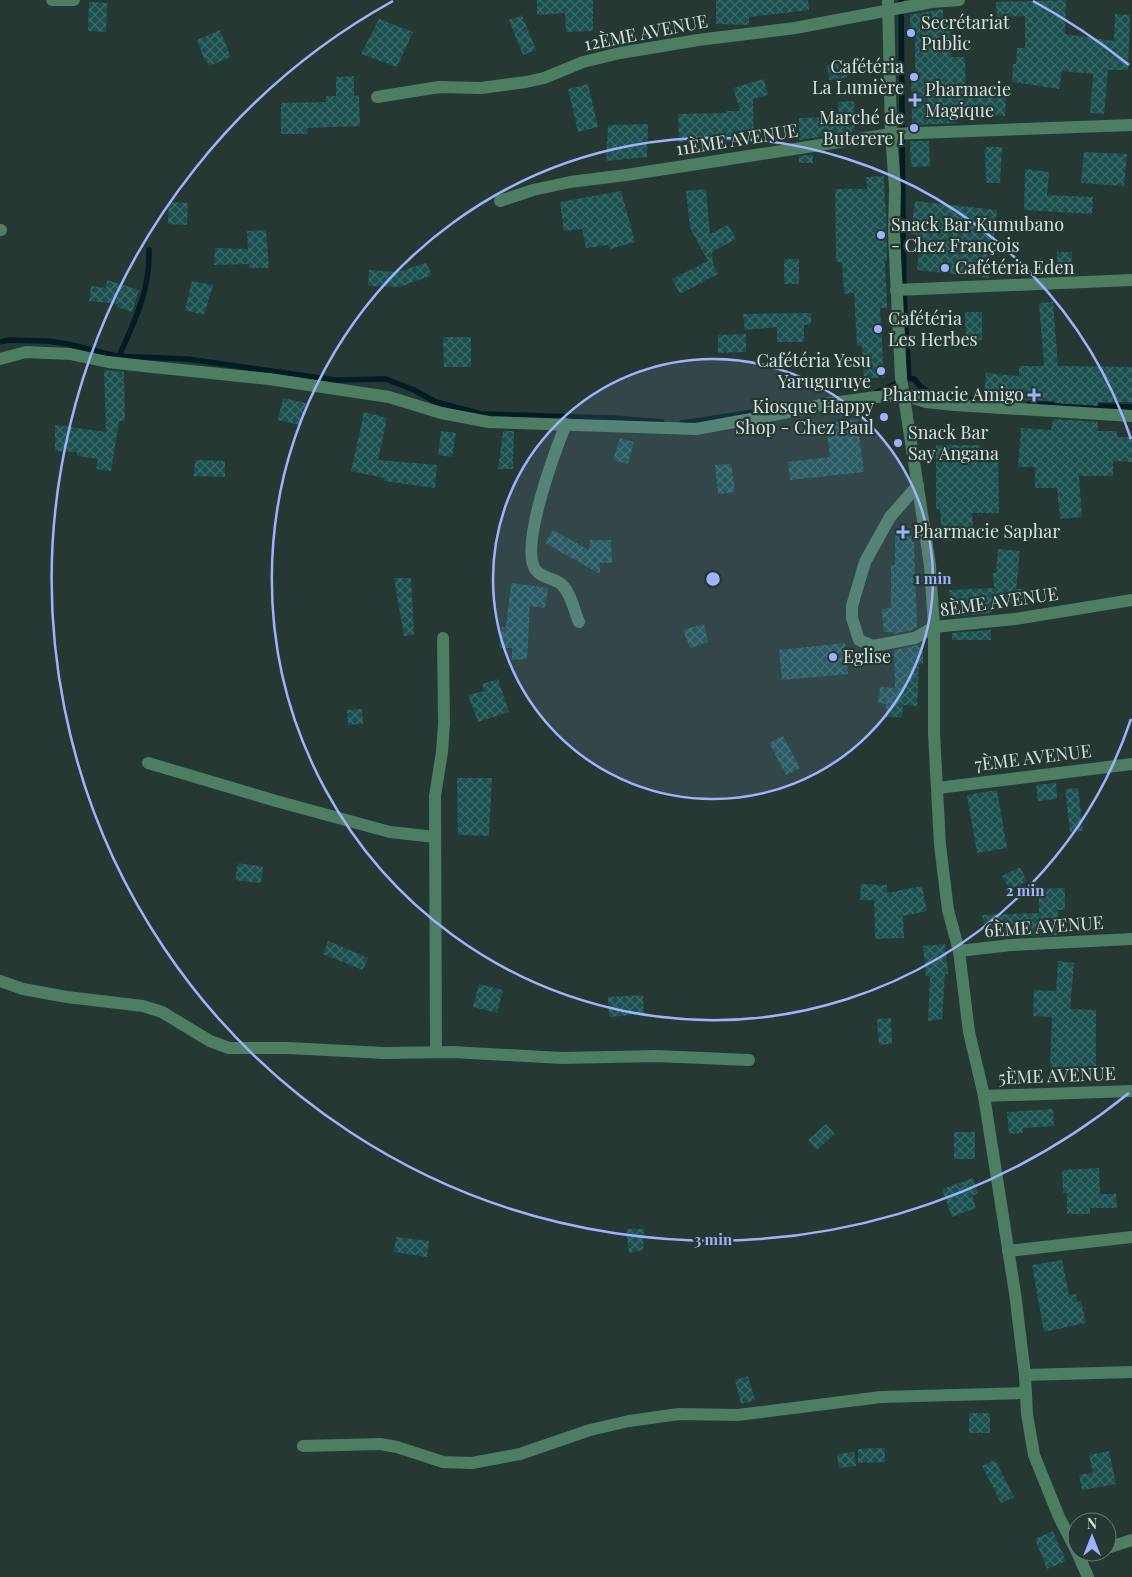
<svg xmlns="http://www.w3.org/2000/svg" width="1132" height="1577" font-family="'Playfair Display',serif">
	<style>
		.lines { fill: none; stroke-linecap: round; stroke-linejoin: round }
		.stream { stroke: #011c23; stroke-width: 5.5 }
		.building { fill: url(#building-cross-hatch) }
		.minor { stroke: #4d7d62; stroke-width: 12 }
		.ring { fill: none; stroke: #9fb3fd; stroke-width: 2.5 }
		.poi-dot { fill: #9fb3fd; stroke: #253833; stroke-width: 2 }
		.labels { text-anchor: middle; stroke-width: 4.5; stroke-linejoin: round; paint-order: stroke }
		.poi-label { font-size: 18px; fill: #d7e2df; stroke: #253833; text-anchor: start }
		.street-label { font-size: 18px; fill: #d7e2df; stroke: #253833 }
		.centre { fill: #9fb3fd; stroke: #253833; stroke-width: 2.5 }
		.ring-label { font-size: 15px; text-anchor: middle; font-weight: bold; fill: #9fb3fd; stroke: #253833; stroke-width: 4.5; stroke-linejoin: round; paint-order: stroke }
	</style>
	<defs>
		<pattern id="building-cross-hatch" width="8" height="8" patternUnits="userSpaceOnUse" patternTransform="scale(1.25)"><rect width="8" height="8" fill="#1c5050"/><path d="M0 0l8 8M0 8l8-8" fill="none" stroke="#3c6969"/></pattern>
	</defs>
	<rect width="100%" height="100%" fill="#253833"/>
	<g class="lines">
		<g class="stream">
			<polyline points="901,0 903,227 904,296 909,378"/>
			<polyline points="0,342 8,340 47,341 68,344 116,356 187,359 335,380 386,379 414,390 436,402 481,414 611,418"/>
			<path d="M119 356C135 320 150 291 149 250"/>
			<path d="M877 392 909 378 914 379C920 388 931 394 941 397L1005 402"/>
			<polyline points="1029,404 1132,407"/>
			<polyline points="613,418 662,422"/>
			<polyline points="682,423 754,412"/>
		</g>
	</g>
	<g class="building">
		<polygon points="537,0 593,0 593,31 566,32 565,13 537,15"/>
		<polygon points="716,0 808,0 809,10 749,17 749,25 716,24"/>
		<polygon points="1066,0 1065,34 1114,41 1115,14 1130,15 1128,70 1108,70 1104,114 1090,113 1093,74 1062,71 1059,89 1012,82 1013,64 1016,64 1017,48 1025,48 1025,16 997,17 996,2"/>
		<polygon points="89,2 107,3 106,32 88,31"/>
		<polygon points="943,9 943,21 951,21 951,57 965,57 966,92 1006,95 1005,116 957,113 957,123 912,125 911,74 915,74 915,38 910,38 910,15"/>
		<polygon points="522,15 536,50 523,55 509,20"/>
		<polygon points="379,19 413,32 397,67 361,54"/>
		<polygon points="220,30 231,57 209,66 207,61 205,61 197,40"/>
		<polygon points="845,63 847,78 829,80 827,65"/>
		<polygon points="354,76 354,96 359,95 360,126 308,128 307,134 281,134 281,103 326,102 326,96 336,96 336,77"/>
		<polygon points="764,79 768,95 753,99 754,143 750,144 749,140 679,142 678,114 727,113 727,111 740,111 733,88"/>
		<polygon points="588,84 598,127 578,132 568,89"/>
		<polygon points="854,101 855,131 799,140 799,118 839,117 838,102"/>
		<polygon points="648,124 647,157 606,161 608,125"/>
		<polygon points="910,141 929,141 930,166 911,167"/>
		<polygon points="985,147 1002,147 1000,183 986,183"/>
		<polygon points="1084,152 1127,154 1124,186 1081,183"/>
		<polygon points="813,154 813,163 799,163 799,156"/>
		<polygon points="1025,169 1049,172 1047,195 1093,197 1092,214 1024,210"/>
		<polygon points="884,176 885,205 886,205 887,261 885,261 887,308 880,308 884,377 864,379 862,346 857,346 854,293 844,294 842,262 836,262 835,189 867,189 866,177"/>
		<polygon points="706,189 710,234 728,225 736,239 712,252 713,264 718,274 680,294 672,279 708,261 690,228 686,191"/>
		<polygon points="621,191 635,242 610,249 608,245 586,248 582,229 564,231 560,202"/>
		<polygon points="915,201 997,210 989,278 917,270 921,235 911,234"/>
		<polygon points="169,202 188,203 187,225 168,224"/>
		<polygon points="266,230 269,268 249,268 249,264 214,265 215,248 248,249 247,231"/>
		<polygon points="1057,252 1072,252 1071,267 1057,267"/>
		<rect x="784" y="259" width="15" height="25"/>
		<polygon points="426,263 432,275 400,287 368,286 369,270 397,272"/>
		<polygon points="107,280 139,290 132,312 117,307 118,304 89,301 91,286 106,288"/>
		<polygon points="192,281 213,285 204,315 185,310"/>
		<polygon points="1053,302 1058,366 1132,367 1132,402 1098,402 1098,406 1054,403 1054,401 998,399 999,393 984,392 986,373 1019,376 1019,366 1044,366 1039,303"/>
		<polygon points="965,312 982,312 982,340 966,341"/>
		<polygon points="804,313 811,313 811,324 804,325 804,342 777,342 777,327 745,330 743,314"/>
		<polygon points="746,334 746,352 718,353 718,335"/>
		<polygon points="443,337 471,337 471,367 444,367"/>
		<polygon points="104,370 124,372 125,421 119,421 111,471 96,469 98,459 77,456 77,452 55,451 55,425 106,432"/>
		<polygon points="283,398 306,403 301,425 278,420"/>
		<polygon points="364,412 387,418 378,460 437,465 435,488 384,481 384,478 351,471"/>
		<polygon points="857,419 864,472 790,480 788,462 830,457 826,423"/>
		<polygon points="1053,419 1098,422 1098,431 1117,431 1117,437 1132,437 1132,462 1113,461 1113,476 1079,476 1082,517 1060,519 1057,488 1035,488 1035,467 1018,467 1021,428 1051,430"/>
		<polygon points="441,431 456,433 452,457 438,455"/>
		<polygon points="503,431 514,431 513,469 498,469"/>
		<polygon points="620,438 634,442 628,464 613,460"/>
		<polygon points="936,445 981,445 981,454 998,454 999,513 972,513 974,539 942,541 940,509 936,509"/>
		<polygon points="195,460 225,461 225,477 194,476"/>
		<polygon points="731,464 735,492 718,494 715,465"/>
		<polygon points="895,529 912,529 912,542 914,542 917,627 912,630 894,634 893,632 884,632 882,609 891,608 891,565 895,565"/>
		<polygon points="553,530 589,550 590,540 611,540 612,563 600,563 600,574 545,543"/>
		<polygon points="998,549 1020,551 1016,589 1025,589 1025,603 1005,603 1005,606 991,606 991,613 951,617 949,590 994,588 993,573 996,573"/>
		<polygon points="394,578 411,578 414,635 404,636"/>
		<polygon points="511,583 548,588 545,608 530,606 527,659 512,660 512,648 499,648 502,627 506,627"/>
		<polygon points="704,624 708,642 690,648 683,630"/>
		<polygon points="991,630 991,640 952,640 952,633"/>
		<polygon points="845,643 848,674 782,680 779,650"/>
		<polygon points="919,645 919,647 923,647 923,664 919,665 917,706 903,705 902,717 886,717 886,704 878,703 880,687 895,688 894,650"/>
		<polygon points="498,679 509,712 478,722 468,695 484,691 482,684"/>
		<polygon points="362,709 363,724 348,725 347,710"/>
		<polygon points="783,736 800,768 786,775 769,743"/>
		<polygon points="457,778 492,778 489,836 458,835"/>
		<polygon points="1056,783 1057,799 1038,801 1036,785"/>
		<polygon points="1078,788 1083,831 1070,832 1065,789"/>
		<polygon points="997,790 1007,848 977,853 967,795"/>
		<polygon points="238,863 263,867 261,883 235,880"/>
		<polygon points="1020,867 1027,881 1010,890 1002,876"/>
		<polygon points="861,884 887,885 887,893 922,886 927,911 903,916 904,938 875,939 874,900 860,900"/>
		<polygon points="1065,888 1065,910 1058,910 1058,935 1031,936 1031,930 988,940 982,915 1039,913 1039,889"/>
		<polygon points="328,941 368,958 363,970 323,954"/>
		<polygon points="945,944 948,974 945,974 942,1019 928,1021 930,976 926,976 923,946"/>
		<polygon points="1058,961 1074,963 1070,1009 1096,1010 1096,1068 1050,1067 1052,1017 1033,1016 1034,990 1056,991"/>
		<polygon points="479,984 503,990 497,1013 473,1007"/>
		<polygon points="643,995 644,1014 609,1017 608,997"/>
		<polygon points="891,1018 892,1044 879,1045 877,1019"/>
		<polygon points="1053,1109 1054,1126 1023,1128 1023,1133 1009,1134 1007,1112"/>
		<polygon points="826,1124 835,1134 817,1150 808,1140"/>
		<rect x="954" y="1132" width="21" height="27"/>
		<polygon points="1099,1168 1100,1194 1116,1194 1117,1208 1090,1208 1090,1214 1067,1214 1067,1193 1063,1193 1062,1170"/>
		<polygon points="973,1178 978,1193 972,1196 976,1208 952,1217 942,1189"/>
		<polygon points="626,1229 644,1229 643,1250 629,1253"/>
		<polygon points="396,1237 429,1241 427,1257 394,1252"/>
		<polygon points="1062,1260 1069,1295 1076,1294 1077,1302 1081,1301 1086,1323 1044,1332 1032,1265"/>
		<polygon points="748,1376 755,1400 741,1404 735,1380"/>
		<rect x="969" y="1413" width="21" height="20"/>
		<polygon points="885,1448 885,1462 858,1463 858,1449"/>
		<polygon points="1109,1451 1116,1484 1082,1490 1079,1475 1093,1473 1089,1455"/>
		<polygon points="854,1452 856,1466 839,1468 837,1454"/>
		<polygon points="995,1460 1014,1497 1001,1503 982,1466"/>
		<polygon points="1053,1531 1066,1561 1047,1569 1035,1539"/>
	</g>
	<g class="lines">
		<g class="minor">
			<polyline points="52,0 74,0"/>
			<polyline points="888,0 891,134 895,188 894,233 900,358 901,378 930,565 934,627 934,733 940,845 948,910 959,951 969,1032 984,1096 1015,1293 1025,1375 1027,1414 1034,1455 1059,1517 1077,1552"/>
			<polyline points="377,97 439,87 481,88 526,82 544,78 583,62 620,53 698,40 795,28 932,2 959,0"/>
			<polyline points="500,201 533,190 570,182 626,175 891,134 1132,125"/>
			<polyline points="0,230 1,230"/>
			<polyline points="896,290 1132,280"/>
			<polyline points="0,359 26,352 70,354 108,362 143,366 269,379 389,397 441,413 489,422 696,429 779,414 825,404 876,397 904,395 926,402 954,405 1132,416"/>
			<path d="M566 424C555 451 520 545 535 569 541 578 553 578 561 584 571 592 574 611 579 622"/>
			<polyline points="918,485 890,517 865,562 852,606 852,618 859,640 873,646 915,638 934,627 1015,619 1132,600"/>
			<polyline points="148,763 276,801 390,832 435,837"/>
			<polyline points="938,788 1132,764"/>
			<polyline points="959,951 1011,945 1132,939"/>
			<polyline points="0,981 23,989 67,997 143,1006 162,1012 210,1041 229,1048 288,1048 384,1053 453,1052 562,1058 656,1056 749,1060"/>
			<polyline points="436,1052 435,796 442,752 444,724 443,638"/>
			<polyline points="984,1096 1132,1091"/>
			<polyline points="1008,1251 1132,1237"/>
			<polyline points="1025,1375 1132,1372"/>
			<polyline points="303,1446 380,1444 397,1447 443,1462 472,1463 520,1454 590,1430 629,1421 679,1414 738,1415 881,1397 1026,1393"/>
			<polyline points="1107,1548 1132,1540"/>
			<polyline points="1077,1552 1088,1577"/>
			<polyline points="1080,1557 1096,1552"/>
		</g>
	</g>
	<circle cx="713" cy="579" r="220" fill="#9fb3fd" fill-opacity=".12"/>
	<g class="ring">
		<circle cx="713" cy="579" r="220"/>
		<path d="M1131 719A441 441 0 1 1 1131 439"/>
		<path d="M1129 1093A661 661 0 1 1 393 1M1033 1A661 661 0 0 1 1129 65"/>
	</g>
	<g class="poi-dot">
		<circle cx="911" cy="33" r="5"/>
		<circle cx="914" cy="77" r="5"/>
		<path d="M912.5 92.5h5v5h5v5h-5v5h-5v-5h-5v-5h5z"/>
		<circle cx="914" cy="128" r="5"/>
		<circle cx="881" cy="235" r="5"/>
		<circle cx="945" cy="268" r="5"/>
		<circle cx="878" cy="329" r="5"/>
		<circle cx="881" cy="371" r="5"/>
		<path d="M1031.5 387.5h5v5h5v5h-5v5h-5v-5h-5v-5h5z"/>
		<circle cx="884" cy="417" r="5"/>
		<circle cx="898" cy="443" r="5"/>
		<path d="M900.5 524.5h5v5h5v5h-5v5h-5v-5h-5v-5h5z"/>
		<circle cx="833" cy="657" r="5"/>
	</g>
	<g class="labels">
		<g class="poi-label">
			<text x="921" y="29">Secrétariat<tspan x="921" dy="21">Public</tspan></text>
			<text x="904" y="73" text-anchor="end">Cafétéria<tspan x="904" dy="21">La Lumière</tspan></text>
			<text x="925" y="96">Pharmacie<tspan x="925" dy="21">Magique</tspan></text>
			<text x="904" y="124" text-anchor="end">Marché de<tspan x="904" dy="21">Buterere I</tspan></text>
			<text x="891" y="231">Snack Bar Kumubano<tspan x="891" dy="21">- Chez François</tspan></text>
			<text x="955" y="274">Cafétéria Eden</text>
			<text x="888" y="325">Cafétéria<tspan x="888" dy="21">Les Herbes</tspan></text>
			<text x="871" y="367" text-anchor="end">Cafétéria Yesu<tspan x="871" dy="21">Yaruguruye</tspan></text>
			<text x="1024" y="401" text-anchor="end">Pharmacie Amigo</text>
			<text x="874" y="413" text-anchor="end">Kiosque Happy<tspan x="874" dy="21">Shop - Chez Paul</tspan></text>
			<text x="908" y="439">Snack Bar<tspan x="908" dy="21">Say Angana</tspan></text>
			<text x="913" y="538">Pharmacie Saphar</text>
			<text x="843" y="663">Eglise</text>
		</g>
		<g class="street-label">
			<text transform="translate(646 33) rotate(-11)" y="6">12ÈME AVENUE</text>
			<text transform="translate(737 140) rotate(-9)" y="6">11ÈME AVENUE</text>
			<text transform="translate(999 602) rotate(-8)" y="6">8ÈME AVENUE</text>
			<text transform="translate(1033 758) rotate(-7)" y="6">7ÈME AVENUE</text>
			<text transform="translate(1044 927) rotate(-4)" y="6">6ÈME AVENUE</text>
			<text transform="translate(1057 1076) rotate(-2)" y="6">5ÈME AVENUE</text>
		</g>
	</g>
	<circle cx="713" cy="579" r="8" class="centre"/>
	<g class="ring-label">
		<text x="933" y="584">1 min</text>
		<text x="1025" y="896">2 min</text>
		<text x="713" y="1245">3 min</text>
	</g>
	<g transform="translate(1092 1537)"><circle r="24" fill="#253833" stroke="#6c7c78"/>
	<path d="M0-4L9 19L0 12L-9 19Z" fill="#9fb3fd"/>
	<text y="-8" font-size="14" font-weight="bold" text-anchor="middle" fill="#d7e2df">N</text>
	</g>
</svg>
